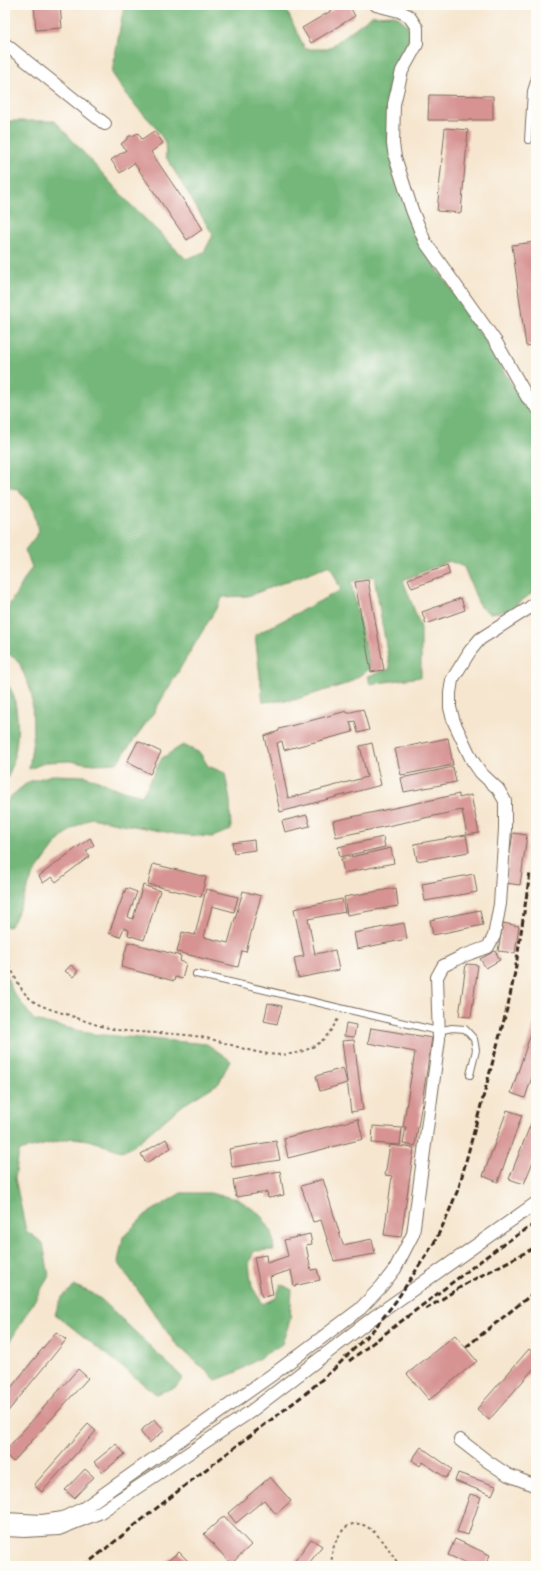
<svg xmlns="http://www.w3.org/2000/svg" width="541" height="1571" font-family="'Libre Bodoni',serif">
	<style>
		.forest { fill: #75b77a; stroke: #58704c }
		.building { fill: #d69392 }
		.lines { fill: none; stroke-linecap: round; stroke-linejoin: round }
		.lane-casing { stroke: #7c6c5c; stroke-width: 8 }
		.street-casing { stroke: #7c6c5c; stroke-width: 14 }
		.path { stroke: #7c6c5c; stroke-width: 2; stroke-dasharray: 3 3; stroke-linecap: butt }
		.lane { stroke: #fff; stroke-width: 6 }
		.street { stroke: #fff; stroke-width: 12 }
		.rail { stroke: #3b2a1e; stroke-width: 3; stroke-dasharray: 6 3; stroke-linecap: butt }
	</style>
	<rect width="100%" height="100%" fill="#fdfcf7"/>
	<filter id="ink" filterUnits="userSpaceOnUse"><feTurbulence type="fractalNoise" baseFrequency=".025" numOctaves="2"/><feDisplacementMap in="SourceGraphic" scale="8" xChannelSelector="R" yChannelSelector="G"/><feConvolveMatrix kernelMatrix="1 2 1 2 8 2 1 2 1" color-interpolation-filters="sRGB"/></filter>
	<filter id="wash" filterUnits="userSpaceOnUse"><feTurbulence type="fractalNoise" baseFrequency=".012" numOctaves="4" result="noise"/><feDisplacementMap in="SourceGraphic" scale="16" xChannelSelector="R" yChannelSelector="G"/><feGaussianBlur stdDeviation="0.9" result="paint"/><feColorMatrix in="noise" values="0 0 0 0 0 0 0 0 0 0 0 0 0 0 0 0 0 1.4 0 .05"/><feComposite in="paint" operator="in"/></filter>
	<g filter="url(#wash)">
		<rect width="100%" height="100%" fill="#f6e6cf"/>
		<g class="forest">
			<polygon points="124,5 284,5 305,49 328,49 371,16 395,15 408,25 409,38 406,48 389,91 388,142 396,179 415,236 475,324 519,396 536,415 536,590 508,611 490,613 480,607 464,567 449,561 403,580 421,628 421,677 370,684 368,676 390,669 374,576 351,582 370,669 346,684 294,700 263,702 255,635 341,590 330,565 248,596 223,597 154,712 117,763 94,764 69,761 47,762 29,769 33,739 32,694 19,662 5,651 5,612 32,567 25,550 39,532 32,506 18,489 5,487 5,121 55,121 129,203 186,259 204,252 213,235 166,157 165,142 154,125 130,100 112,73"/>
			<path d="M5 680C8 685 11 689 13 694 21 722 18 757 5 784Z"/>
			<polygon points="183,745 200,753 208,766 225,773 230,801 231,830 212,837 176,834 91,818 73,828 59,840 33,875 14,921 9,927 5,926 5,806 10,797 28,782 52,775 86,776 120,790 142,796 162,758"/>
			<polygon points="5,972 13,992 34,1020 93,1034 207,1044 230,1060 219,1083 183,1105 132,1147 121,1151 89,1140 72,1138 19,1151 15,1178 26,1231 43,1243 49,1276 5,1350"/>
			<polygon points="181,1193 210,1193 238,1199 260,1214 272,1232 274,1250 254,1251 249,1264 252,1287 263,1304 276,1298 281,1284 292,1290 290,1320 282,1344 237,1372 216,1380 175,1343 118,1262 123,1237 145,1215"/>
			<polygon points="75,1286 92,1293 102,1300 183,1378 176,1387 156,1394 55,1314 62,1297"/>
		</g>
		<g id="blocks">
			<g class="building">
				<polygon points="34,5 60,5 62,28 36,30"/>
				<polygon points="341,5 349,5 355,16 311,43 302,28"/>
				<polygon points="429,95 493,96 493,120 428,120"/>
				<polygon points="445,128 468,130 461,213 437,211"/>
				<polygon points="154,131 163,143 151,152 203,229 187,240 134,163 120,173 111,160 126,150 121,144 126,140 129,136 132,136 138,133 142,139"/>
				<polygon points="535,242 536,345 526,346 512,245"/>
				<polygon points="447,565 450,574 412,588 408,579"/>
				<polygon points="368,580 384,670 371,672 355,582"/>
				<polygon points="461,598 465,610 426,624 422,612"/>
				<polygon points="363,709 369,730 358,733 355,721 350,722 353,732 284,750 282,741 277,743 288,798 367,777 360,746 372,743 381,785 280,812 264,736 279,731 279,729 347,711 347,713"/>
				<polygon points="448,738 453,765 401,775 395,749"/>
				<polygon points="138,741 161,752 150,774 127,762"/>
				<polygon points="453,767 456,782 404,792 401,778"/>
				<polygon points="459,794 459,798 471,795 479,833 467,835 462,810 336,837 333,821"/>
				<polygon points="307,815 310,826 285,832 282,821"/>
				<polygon points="513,833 527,835 520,885 505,883"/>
				<polygon points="466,835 469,852 417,861 414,844"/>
				<polygon points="383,837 385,847 340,857 338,847"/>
				<polygon points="90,838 94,845 86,851 90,856 56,882 52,877 43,883 39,876"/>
				<polygon points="254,840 255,850 234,853 232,843"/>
				<polygon points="391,848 394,863 344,873 341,859"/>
				<polygon points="153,864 206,877 201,897 148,884"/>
				<polygon points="474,874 477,892 425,901 422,884"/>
				<polygon points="143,885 160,891 144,940 128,935 129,930 124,928 120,937 109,933 126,888 137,892 128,917 133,919"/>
				<polygon points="396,888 398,906 347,915 344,897"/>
				<polygon points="206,889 238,897 234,912 212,906 204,937 228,943 243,891 261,896 246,952 242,951 238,967 177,952 182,932 195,935"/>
				<polygon points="342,899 345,912 308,919 315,954 335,950 339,970 298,978 294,958 304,956 294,909"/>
				<polygon points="480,910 483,925 433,935 430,920"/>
				<polygon points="404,923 407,939 357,949 354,933"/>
				<polygon points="503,923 519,926 515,953 498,951"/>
				<polygon points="128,942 181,956 180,961 186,963 182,979 175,977 174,981 121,967"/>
				<polygon points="495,951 500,960 486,968 480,959"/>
				<polygon points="466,964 478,965 471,1017 459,1016"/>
				<polygon points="71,965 78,971 73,977 65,971"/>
				<polygon points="268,1003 282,1006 277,1024 264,1021"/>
				<polygon points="536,1018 536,1065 525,1098 511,1093"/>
				<polygon points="346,1023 356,1025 354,1037 344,1036"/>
				<polygon points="371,1028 432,1038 415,1146 403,1144 406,1127 403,1127 415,1052 368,1043"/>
				<polygon points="354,1040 363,1110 351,1112 342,1041"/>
				<polygon points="343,1068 347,1083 320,1091 316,1076"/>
				<polygon points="507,1110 522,1115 498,1182 483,1176"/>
				<polygon points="533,1118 536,1120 536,1154 524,1184 509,1179"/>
				<polygon points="358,1119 363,1139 288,1158 284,1138"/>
				<polygon points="373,1126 402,1128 400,1145 372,1143"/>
				<polygon points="166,1139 171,1148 146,1163 141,1154"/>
				<polygon points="276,1141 280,1160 232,1167 229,1149"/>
				<polygon points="390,1145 414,1148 401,1237 384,1235 392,1176 385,1175"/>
				<polygon points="280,1171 284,1195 268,1198 267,1192 236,1197 233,1180"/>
				<polygon points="323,1179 343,1245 372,1239 375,1254 334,1261 321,1220 313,1222 301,1186"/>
				<polygon points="310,1234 312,1244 306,1245 311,1270 317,1269 320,1280 294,1286 291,1270 270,1277 273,1295 262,1297 254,1257 266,1255 267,1263 288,1256 284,1240"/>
				<polygon points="56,1332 66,1340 5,1415 5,1395"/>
				<polygon points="455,1335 477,1361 429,1400 407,1374"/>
				<polygon points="529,1349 536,1355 536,1366 489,1420 477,1409"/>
				<polygon points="78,1369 88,1378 13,1462 5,1454 5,1451"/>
				<polygon points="155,1419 164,1431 149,1443 140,1431"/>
				<polygon points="88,1424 96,1431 42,1492 34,1485"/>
				<polygon points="116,1444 125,1454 103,1472 94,1462"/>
				<polygon points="421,1447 452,1469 446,1478 423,1462 420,1466 412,1460"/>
				<polygon points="85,1469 94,1477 74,1498 65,1490"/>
				<polygon points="458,1473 496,1486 492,1495 455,1481"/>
				<polygon points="270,1477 291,1501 276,1514 264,1500 236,1523 228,1513"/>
				<polygon points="470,1494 481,1497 468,1535 457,1532"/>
				<polygon points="224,1516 251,1545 231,1564 204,1534"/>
				<polygon points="311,1539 322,1546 307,1566 291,1566"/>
				<polygon points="455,1539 490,1555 485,1566 473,1566 448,1555"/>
				<polygon points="179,1552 193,1566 161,1566"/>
			</g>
		</g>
	</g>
	<g filter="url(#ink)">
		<use href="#blocks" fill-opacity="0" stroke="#7c6c5c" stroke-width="1"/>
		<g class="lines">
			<defs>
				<g id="lane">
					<polyline points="528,140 531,91 536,75"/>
					<polyline points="196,974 438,1031 452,1028 465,1029 474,1039 476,1050 470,1075"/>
				</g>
				<g id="street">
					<polyline points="376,5 399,11 409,16 417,28 417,44 402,71 394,104 393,144 395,157 412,210 425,242 496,342 527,397 536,407"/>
					<polyline points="5,44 105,124"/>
					<polyline points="460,1440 487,1461 508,1475 536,1486"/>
					<polyline points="5,1519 42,1521 63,1518 84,1508 276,1372 360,1309 381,1287 395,1269 413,1234 439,1039 437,977 443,966 463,956 488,947 494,936 500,904 505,829 505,801 498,789 481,773 472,760 454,722 450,708 450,693 452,680 470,651 480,639 529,608 536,602"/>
					<polyline points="5,1530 25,1531 59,1529 99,1513 250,1412 374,1317 536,1203"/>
				</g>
			</defs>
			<use href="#lane" class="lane-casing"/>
			<use href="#street" class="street-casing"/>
			<g class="path">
				<path d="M5 955C13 971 18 990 33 1001 42 1007 55 1011 66 1014 83 1020 100 1027 118 1030 147 1034 177 1032 206 1038 238 1045 266 1061 300 1052 321 1046 329 1035 339 1017"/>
				<path d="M332 1566C331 1553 333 1545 340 1534 361 1504 389 1547 399 1566"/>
			</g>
			<use href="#lane" class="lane"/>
			<use href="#street" class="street"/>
			<g class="rail">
				<polyline points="426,1309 467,1283 536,1247"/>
				<polyline points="466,1347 536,1291"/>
				<polyline points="349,1361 499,1247 536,1223"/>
				<polyline points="305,1394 334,1369 375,1328 396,1301 434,1243 446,1219 459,1187 508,1005 515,972 530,873"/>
				<polyline points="84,1566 192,1480 309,1391"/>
			</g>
		</g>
	</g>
	<rect width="541" height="1571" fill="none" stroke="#fdfcf7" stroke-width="20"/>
</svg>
